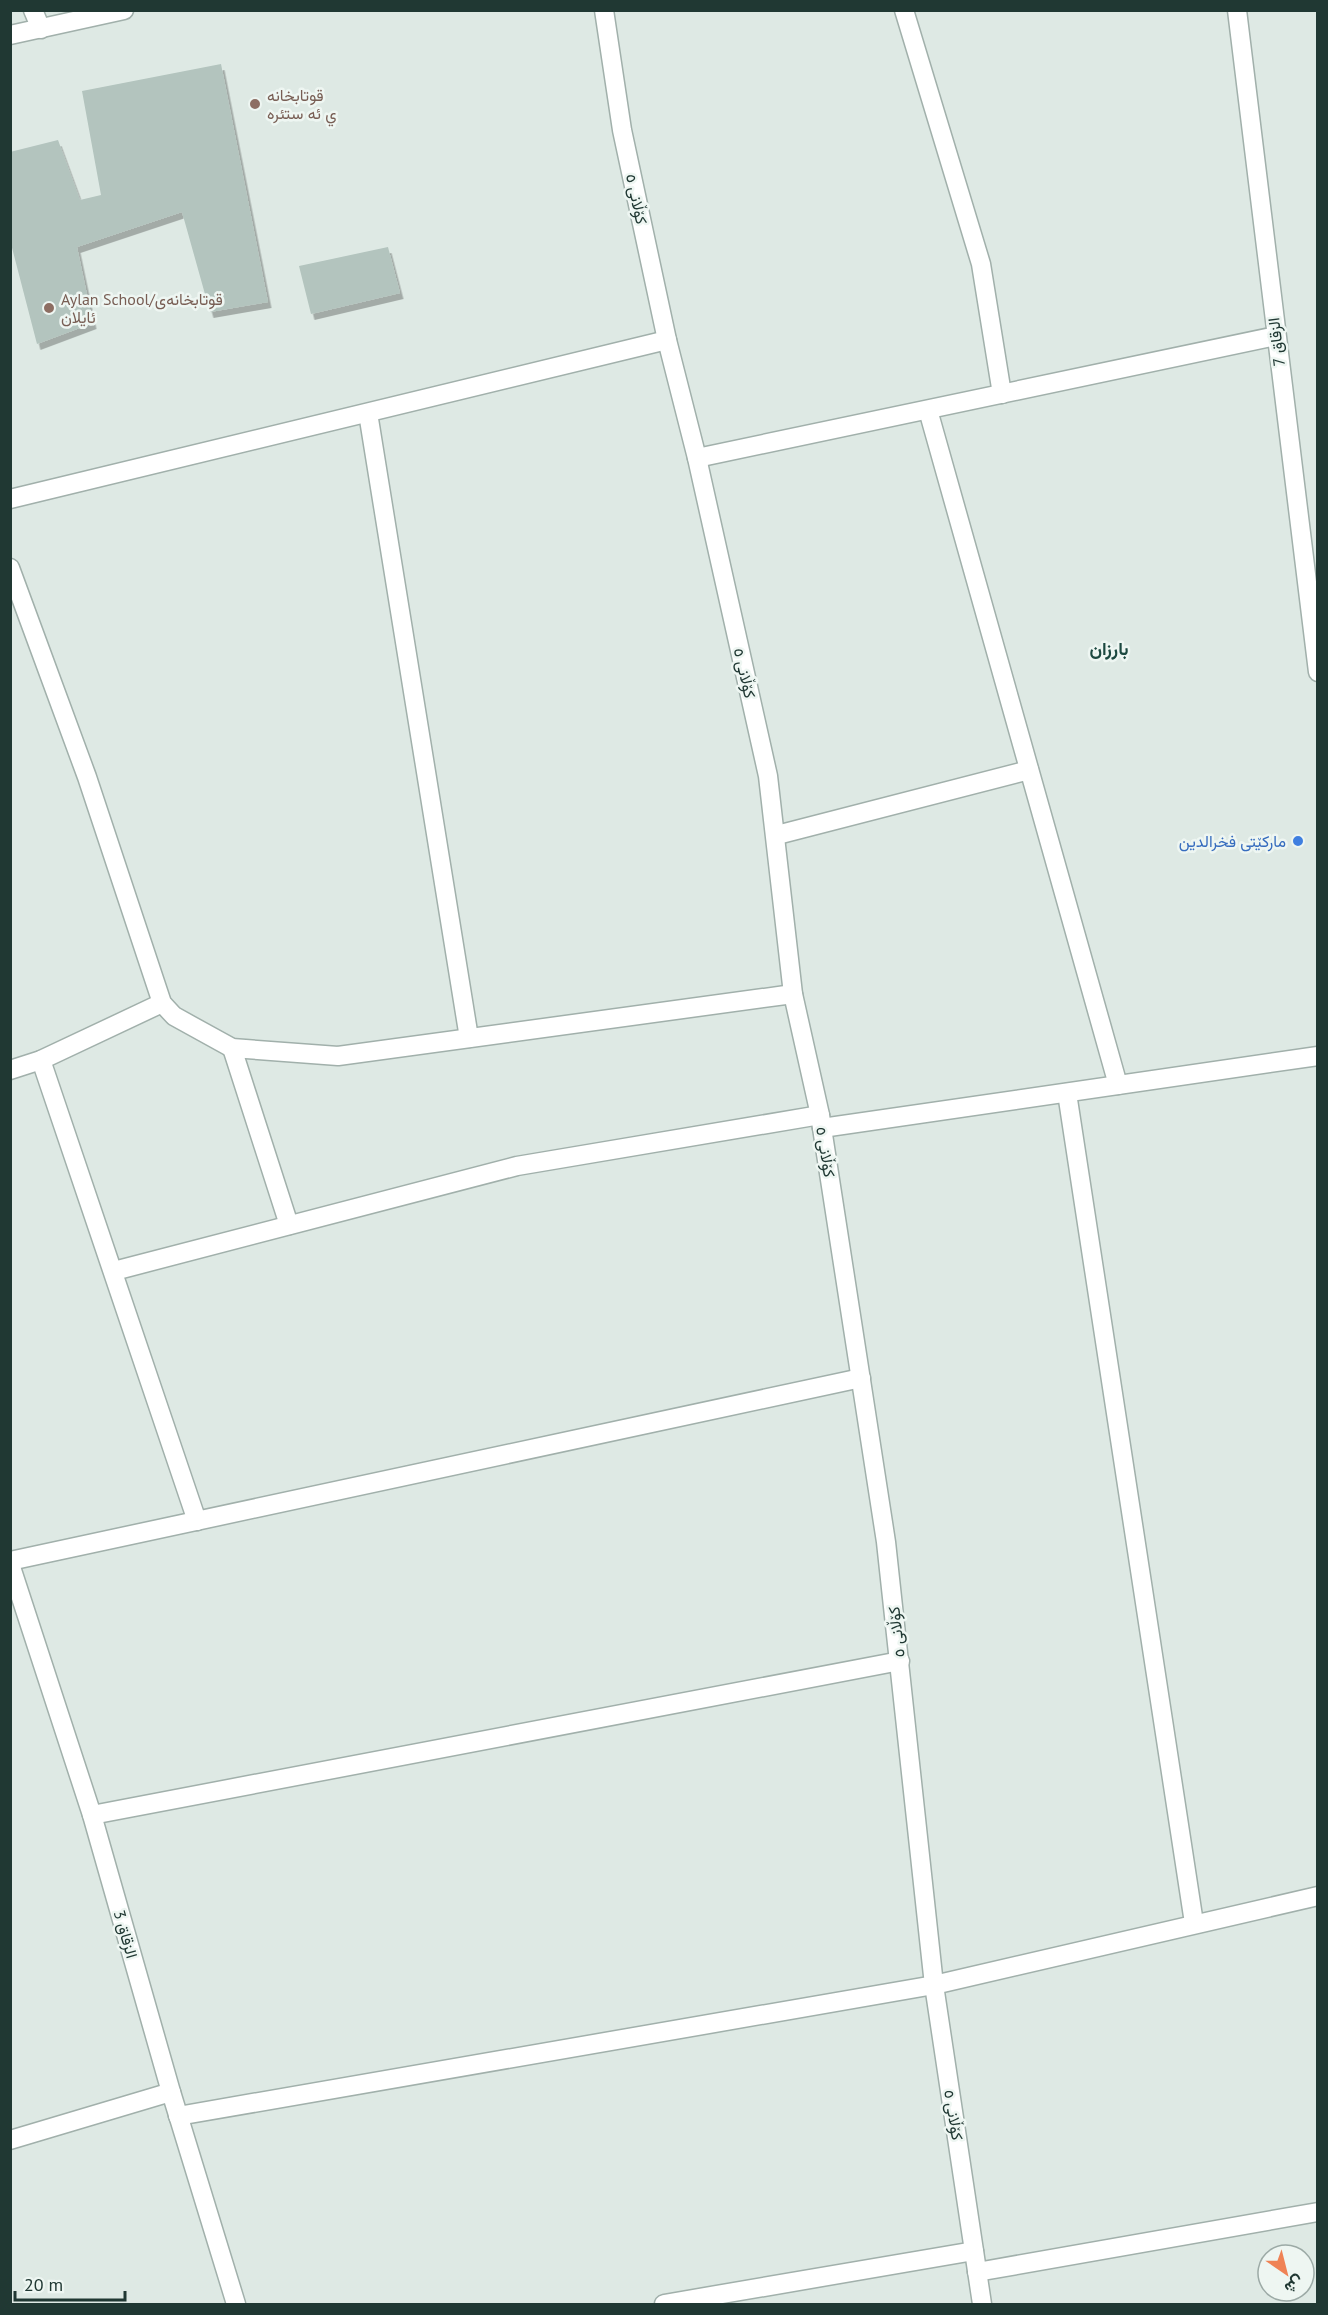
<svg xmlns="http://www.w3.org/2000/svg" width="1328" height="2315" font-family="'PT Sans',Vazirmatn,sans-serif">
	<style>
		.building { fill: #b3c4be; filter: url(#shadow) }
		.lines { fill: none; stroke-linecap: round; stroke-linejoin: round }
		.minor-casing { stroke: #a1b0ab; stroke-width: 21 }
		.tertiary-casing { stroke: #a1b0ab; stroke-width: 21 }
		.minor { stroke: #fff; stroke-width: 18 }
		.tertiary { stroke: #fff; stroke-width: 18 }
		.education-dot { fill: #8d6e63; stroke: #eef6f2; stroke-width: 2 }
		.shop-dot { fill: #3f7fe0; stroke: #eef6f2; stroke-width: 2 }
		.labels { text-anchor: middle; stroke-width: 5; stroke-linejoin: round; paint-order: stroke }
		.education-label { font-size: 16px; fill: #785e54; stroke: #eef6f2; text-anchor: start }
		.street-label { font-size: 16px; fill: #203833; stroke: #eef6f2 }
		.shop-label { font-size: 16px; fill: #366cbe; stroke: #eef6f2; text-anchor: end }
		.neighbourhood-label { font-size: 18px; font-weight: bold; fill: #1c4940; stroke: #eef6f2 }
	</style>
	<defs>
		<filter id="shadow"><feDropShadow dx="3.5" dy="6" stdDeviation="0" flood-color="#0004"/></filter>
	</defs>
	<rect width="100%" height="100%" fill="#dee9e4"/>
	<g class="building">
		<polygon points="221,64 268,302 210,312 182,212 77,247 93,323 37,344 10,240 10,152 58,140 80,200 101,195 82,91"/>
		<polygon points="388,247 400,293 311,314 299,266"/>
	</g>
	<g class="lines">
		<defs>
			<g id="minor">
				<polyline points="33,10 41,29"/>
				<polyline points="604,10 622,130 667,340 697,458 768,776 793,994 820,1115 886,1542 934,1985 982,2304"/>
				<polyline points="904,10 981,264 1002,394"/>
				<polyline points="1237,10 1318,672"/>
				<polyline points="928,410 1118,1085"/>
				<polyline points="368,413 469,1038"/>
				<polyline points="697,458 1276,336"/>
				<polyline points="10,499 667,340"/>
				<polyline points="10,568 87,777 162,1003 174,1016 232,1048 338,1056 793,994"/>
				<polyline points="777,835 1029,770"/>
				<polyline points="232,1048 289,1225"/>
				<polyline points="41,1060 197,1521"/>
				<polyline points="10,1070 41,1060 162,1003"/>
				<polyline points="1067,1093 1194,1923"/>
				<polyline points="822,1128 1318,1056"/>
				<polyline points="114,1271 517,1166 820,1115"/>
				<polyline points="10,1561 861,1378"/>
				<polyline points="10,1564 92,1815 171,2092 236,2304"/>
				<polyline points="92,1815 900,1661"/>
				<polyline points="178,2116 934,1985 1318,1896"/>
				<polyline points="10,2140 171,2092"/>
				<polyline points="977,2272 1318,2212"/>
				<polyline points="664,2304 974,2251"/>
			</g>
			<polyline id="tertiary" points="10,35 124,10"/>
		</defs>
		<use href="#minor" class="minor-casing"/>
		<use href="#tertiary" class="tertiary-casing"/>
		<use href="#minor" class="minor"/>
		<use href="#tertiary" class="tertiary"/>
	</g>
	<g class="education-dot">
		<circle cx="255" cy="104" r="6"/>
		<circle cx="49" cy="308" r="6"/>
	</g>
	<circle class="shop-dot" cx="1298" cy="841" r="6"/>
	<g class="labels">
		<g class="education-label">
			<text x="267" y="101">قوتابخانه<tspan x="267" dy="18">ي ئه ستئره</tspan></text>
			<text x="61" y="305">Aylan School/قوتابخانەی<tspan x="61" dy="18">ئایلان</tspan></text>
		</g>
		<g class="street-label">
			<text transform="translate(637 199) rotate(78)" y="6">کۆڵانی ٥</text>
			<text transform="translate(1276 342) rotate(-97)" y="6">الزقاق 7</text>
			<text transform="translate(745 673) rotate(77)" y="6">کۆڵانی ٥</text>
			<text transform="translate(826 1152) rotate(81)" y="6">کۆڵانی ٥</text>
			<text transform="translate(896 1632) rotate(-96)" y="6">کۆڵانی ٥</text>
			<text transform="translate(126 1934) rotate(74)" y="6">الزقاق 3</text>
			<text transform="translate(954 2115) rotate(81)" y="6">کۆڵانی ٥</text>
		</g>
		<g class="shop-label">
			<text x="1286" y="847">مارکێتی فخرالدین</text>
		</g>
		<g class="neighbourhood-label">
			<text x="1109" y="655">بارزان</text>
		</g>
	</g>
	<rect width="1328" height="2315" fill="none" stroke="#203833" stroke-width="24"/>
	<g transform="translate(1286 2273) rotate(145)"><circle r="28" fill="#eef6f2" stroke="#9caaa6" stroke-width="1.5"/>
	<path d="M0-4.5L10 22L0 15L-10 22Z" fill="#ef8255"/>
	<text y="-9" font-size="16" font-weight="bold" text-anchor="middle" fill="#203833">ش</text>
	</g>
	<path d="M15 2291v9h110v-9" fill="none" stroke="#203833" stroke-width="3"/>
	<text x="24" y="2291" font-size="18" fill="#203833" stroke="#eef6f2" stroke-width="4.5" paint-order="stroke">20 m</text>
</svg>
